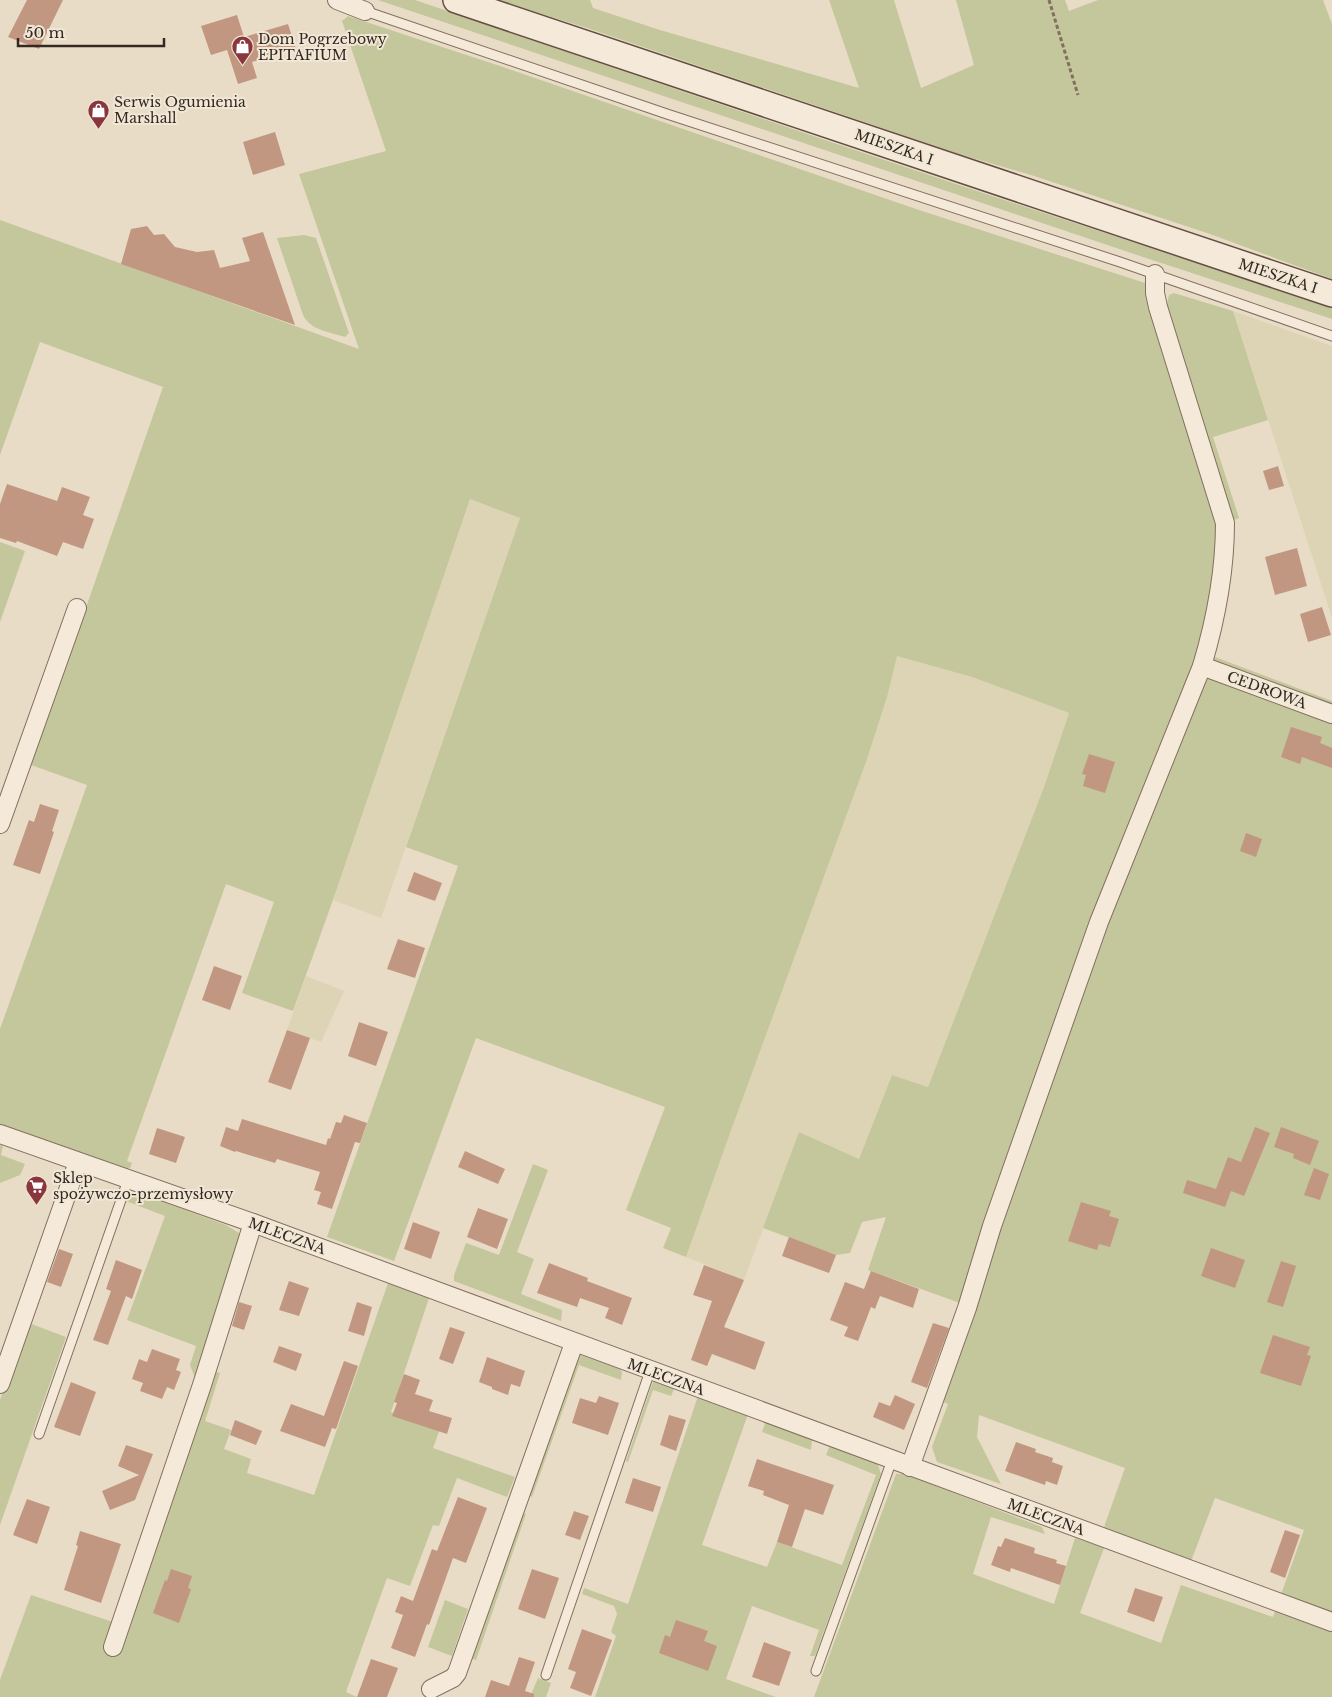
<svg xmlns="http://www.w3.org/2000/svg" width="1332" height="1697" font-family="'Libre Baskerville',serif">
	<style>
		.farmland { fill: #ddd4b5 }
		.green { fill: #c4c69c }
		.building { fill: #c29781 }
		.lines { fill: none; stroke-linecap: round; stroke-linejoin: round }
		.lane-casing { stroke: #826f5f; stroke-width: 11 }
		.street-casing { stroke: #826f5f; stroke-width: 20 }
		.secondary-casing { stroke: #645042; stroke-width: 28 }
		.path { stroke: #826f5f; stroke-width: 3; stroke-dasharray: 4 2.5; stroke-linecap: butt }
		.lane { stroke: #f5ead9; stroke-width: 9 }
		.street { stroke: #f5ead9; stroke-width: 18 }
		.secondary { stroke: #f5ead9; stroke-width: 25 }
		.labels { text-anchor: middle; stroke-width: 4; stroke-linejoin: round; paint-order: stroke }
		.poi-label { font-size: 14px; fill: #342820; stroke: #f1e7d6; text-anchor: start }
		.street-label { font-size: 14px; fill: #342820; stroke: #f1e7d6 }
	</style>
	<rect width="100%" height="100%" fill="#e9dcc7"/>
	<g class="farmland">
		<polygon points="1233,311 1332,346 1332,618 1295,503"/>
		<polygon points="470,499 520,518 381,918 333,900"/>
		<polygon points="897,656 972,677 1069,713 1044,787 928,1087 892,1075 859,1159 799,1132 744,1280 686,1257"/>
		<polygon points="306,976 344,991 321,1042 287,1030"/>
	</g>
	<g class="green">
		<path d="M378 0H415C720 104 1024 210 1332 305V319L1152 260Z"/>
		<polygon points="497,0 590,0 593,8 660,30 859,88 829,0 894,0 921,88 974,65 956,0 1065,0 1069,11 1098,0 1323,0 1332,24 1332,279 1210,234 1031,175 962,155 587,28"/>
		<polygon points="348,16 503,67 916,209 1145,283 1149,291 1199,455 1218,531 1209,597 1199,651 1332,701 1332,1697 814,1697 896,1474 905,1474 1042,1527 1045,1534 991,1517 973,1574 1054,1604 1075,1538 1104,1548 1080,1613 1161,1643 1181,1585 1273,1617 1304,1530 1215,1498 1190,1564 1104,1532 1105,1524 1125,1468 979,1415 977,1437 1001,1484 937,1462 932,1447 948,1404 943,1402 960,1303 868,1270 886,1217 862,1222 850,1253 836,1255 763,1228 799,1132 859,1159 892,1075 928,1087 1044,787 1069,713 972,677 897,656 887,697 867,759 730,1133 686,1257 663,1248 671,1228 626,1210 665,1107 476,1038 394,1261 327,1237 458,866 406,847 520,518 470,499 333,900 293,1011 242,993 274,902 226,884 127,1161 132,1163 130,1168 127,1169 0,1126 0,1029 87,785 31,765 163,387 40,342 0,455 0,220 359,349 299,174 386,151 342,21"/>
		<path d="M304 235 316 238 349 333 345 337C329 332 310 330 303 315L277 238Z"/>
		<polygon points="1174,293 1233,311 1268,420 1213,437 1239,518 1231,521 1166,308 1169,295"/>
		<polygon points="0,542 25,551 0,622"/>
		<polygon points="0,1145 3,1146 1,1155 25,1164 20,1175 0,1183"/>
		<polygon points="533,1164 548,1170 517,1252 534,1259 521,1294 562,1310 561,1321 454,1281 454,1275 466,1243 499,1255"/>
		<polygon points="134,1193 142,1194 226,1225 255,1243 213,1371 220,1373 205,1421 231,1430 224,1449 251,1459 247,1473 314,1495 388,1283 429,1298 391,1412 440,1429 433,1448 515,1477 507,1497 457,1478 439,1526 433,1525 410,1586 387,1578 346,1692 357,1697 0,1697 0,1680 31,1595 113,1622 195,1378 190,1365 196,1346 127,1320 165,1216 126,1201"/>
		<polygon points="26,1322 66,1337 0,1525 0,1400"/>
		<polygon points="580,1355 619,1368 622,1372 621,1380 579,1365 532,1497 528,1495 576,1359"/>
		<polygon points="654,1381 675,1387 671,1396 653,1390 628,1462 626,1461 652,1384"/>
		<polygon points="698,1396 748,1414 702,1545 767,1567 777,1542 842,1565 876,1475 826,1455 830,1445 874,1461 878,1465 881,1474 815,1656 810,1656 819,1630 752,1606 726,1679 776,1697 595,1697 616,1636 611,1632 617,1614 614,1606 582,1594 584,1588 628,1604"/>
		<polygon points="766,1421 810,1437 812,1440 811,1450 762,1432"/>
		<polygon points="521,1512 526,1514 476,1660 469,1658"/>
		<polygon points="445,1600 468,1609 452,1656 428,1647"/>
		<polygon points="538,1678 551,1683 546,1697 530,1697"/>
	</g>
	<g class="building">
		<polygon points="27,0 63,0 39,49 8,37"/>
		<polygon points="237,15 244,37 288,24 296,49 252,62 257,78 238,84 227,50 211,55 201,26"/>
		<polygon points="275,132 285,165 253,175 243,142"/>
		<polygon points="147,226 154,235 164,234 175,247 197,252 214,250 220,268 250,261 242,238 263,232 295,325 121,264 131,229"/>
		<polygon points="1278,466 1284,486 1269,490 1263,471"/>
		<polygon points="7,484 57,501 62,487 90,497 83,515 94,519 83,549 63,542 57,556 17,541 16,543 0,538 0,504"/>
		<polygon points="1297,548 1307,586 1275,595 1265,557"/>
		<polygon points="1322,607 1331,635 1308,642 1300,614"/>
		<polygon points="1291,727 1322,737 1320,743 1332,748 1332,768 1302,757 1300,764 1281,757"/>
		<polygon points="1089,754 1115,762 1105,793 1083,786 1086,775 1082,774"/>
		<polygon points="40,804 59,810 52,831 54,832 40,874 13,865 29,820 34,822"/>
		<polygon points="1246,833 1262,839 1256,857 1240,851"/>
		<polygon points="414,872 442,883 435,901 407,891"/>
		<polygon points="398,939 425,948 415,978 387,969"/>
		<polygon points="214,966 242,976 230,1010 202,1000"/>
		<polygon points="359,1022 388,1032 376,1066 348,1056"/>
		<polygon points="287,1030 310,1038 291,1090 268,1082"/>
		<polygon points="344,1115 367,1123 360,1143 355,1142 332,1209 317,1204 321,1192 314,1190 320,1172 277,1159 275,1163 236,1151 235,1152 220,1146 226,1127 238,1131 242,1119 326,1145 328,1138 330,1139 336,1122 341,1123"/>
		<polygon points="1255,1127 1270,1133 1244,1196 1231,1191 1225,1207 1183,1193 1187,1180 1216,1189 1228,1157 1241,1162 1237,1172"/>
		<polygon points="1281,1127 1319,1141 1310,1165 1293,1158 1294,1154 1274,1147"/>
		<polygon points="157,1128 185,1137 176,1163 149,1154"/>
		<polygon points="465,1151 505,1169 498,1184 458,1167"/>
		<polygon points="1314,1168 1329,1174 1320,1200 1304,1195"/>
		<polygon points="1081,1202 1111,1211 1109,1216 1119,1219 1110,1247 1099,1244 1097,1250 1068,1241"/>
		<polygon points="478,1208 508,1219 497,1249 467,1237"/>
		<polygon points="413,1222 440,1232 431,1259 404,1249"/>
		<polygon points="789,1237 836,1255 829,1273 782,1256"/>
		<polygon points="1211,1248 1245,1260 1235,1288 1201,1276"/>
		<polygon points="59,1249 73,1254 61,1287 47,1282"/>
		<polygon points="116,1260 142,1270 132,1299 126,1296 108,1345 93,1340 111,1291 106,1289"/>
		<polygon points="1281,1261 1296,1266 1283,1307 1267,1302"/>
		<polygon points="549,1263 588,1278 587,1281 632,1298 622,1325 605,1318 609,1308 580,1298 577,1307 537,1293"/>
		<polygon points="704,1265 744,1280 724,1327 765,1342 755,1370 712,1354 707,1366 691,1360 712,1301 693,1295"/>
		<polygon points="871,1271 919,1289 913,1308 880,1296 875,1309 871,1307 858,1341 844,1336 848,1327 830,1320 845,1282 864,1289"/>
		<polygon points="289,1281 309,1288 299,1316 279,1310"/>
		<polygon points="239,1302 252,1306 244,1330 232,1326"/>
		<polygon points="357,1302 372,1307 364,1336 348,1331"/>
		<polygon points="933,1323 949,1328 927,1388 911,1382"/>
		<polygon points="450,1327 465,1332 453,1364 439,1359"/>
		<polygon points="1273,1335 1310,1347 1307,1355 1311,1356 1301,1386 1260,1373"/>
		<polygon points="279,1346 302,1354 296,1371 273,1362"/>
		<polygon points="152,1349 180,1359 176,1370 181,1372 174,1390 167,1387 162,1399 140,1391 143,1383 132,1379 139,1359 147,1362"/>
		<polygon points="487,1357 525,1371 520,1387 511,1384 508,1395 492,1389 492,1387 479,1382"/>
		<polygon points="344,1361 358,1366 336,1429 332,1428 325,1447 280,1431 291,1404 324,1416"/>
		<polygon points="404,1374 420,1380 415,1394 433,1400 429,1411 452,1418 447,1434 392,1416 397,1403 394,1402"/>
		<polygon points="71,1382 96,1392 80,1436 54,1427"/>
		<polygon points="895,1395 915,1404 904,1430 873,1417 879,1402 890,1406"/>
		<polygon points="599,1396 619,1403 608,1435 572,1423 580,1398 596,1403"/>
		<polygon points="669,1415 686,1420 676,1451 660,1445"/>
		<polygon points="235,1420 262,1431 256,1445 230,1435"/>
		<polygon points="1016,1442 1036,1449 1035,1452 1053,1458 1052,1462 1063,1466 1057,1485 1046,1481 1045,1485 1005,1471"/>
		<polygon points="126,1445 153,1454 135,1500 110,1510 102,1491 139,1475 118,1466"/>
		<polygon points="757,1459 834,1485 823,1515 805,1509 792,1547 777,1542 789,1505 763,1495 764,1491 748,1486"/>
		<polygon points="633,1478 661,1487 653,1512 625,1503"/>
		<polygon points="458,1497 487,1508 466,1563 453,1558 429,1625 427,1624 415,1657 391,1648 403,1615 395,1612 401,1596 413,1601 432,1549 437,1551"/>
		<polygon points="27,1499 50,1507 37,1544 13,1535"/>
		<polygon points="574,1511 589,1516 580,1540 565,1535"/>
		<polygon points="1285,1530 1300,1535 1285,1578 1270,1572"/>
		<polygon points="80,1531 121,1544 101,1603 64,1590 78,1546 76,1545"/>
		<polygon points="1005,1538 1035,1548 1034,1553 1057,1560 1056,1563 1066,1566 1060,1585 1011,1568 1010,1572 991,1565 998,1546 1001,1547"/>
		<polygon points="171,1569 192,1576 188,1588 191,1589 179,1623 153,1613 165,1580 167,1581"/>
		<polygon points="532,1569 559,1578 545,1619 518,1609"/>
		<polygon points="1135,1588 1163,1597 1154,1622 1127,1612"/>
		<polygon points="676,1620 708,1631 704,1641 717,1646 708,1671 659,1653 665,1635 670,1637"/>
		<polygon points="582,1629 612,1640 591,1696 570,1688 576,1672 568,1669"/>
		<polygon points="764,1642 791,1652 779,1686 752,1677"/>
		<polygon points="519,1657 535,1662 525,1691 534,1694 534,1697 485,1697 491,1680 509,1686"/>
		<polygon points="371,1659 398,1668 387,1697 357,1697"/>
	</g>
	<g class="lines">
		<defs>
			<g id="lane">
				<polyline points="365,11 667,114 1120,262 1332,336"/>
				<polyline points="39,1434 128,1180"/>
				<polyline points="816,1671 892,1460"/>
				<polyline points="546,1675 650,1371"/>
			</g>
			<g id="street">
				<polyline points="337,0 365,11"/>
				<polyline points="1202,666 1332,714"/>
				<polyline points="0,824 77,608"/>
				<polyline points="0,1134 253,1223 1332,1622"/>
				<polyline points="0,1384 78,1162"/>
				<path d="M910 1467 967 1308 992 1226 1099 922 1202 666C1216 619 1225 572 1225 523L1158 307 1155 293V274"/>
				<polyline points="113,1647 202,1385 253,1223"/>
				<polyline points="431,1689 453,1678 457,1673 574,1343"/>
			</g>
			<polyline id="secondary" points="456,0 1332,294"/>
		</defs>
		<use href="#lane" class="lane-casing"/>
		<use href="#street" class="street-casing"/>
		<use href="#secondary" class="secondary-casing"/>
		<polyline class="path" points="1049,0 1078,95"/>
		<use href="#lane" class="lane"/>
		<use href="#street" class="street"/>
		<use href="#secondary" class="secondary"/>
	</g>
	<defs>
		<symbol id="shop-pin" viewBox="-11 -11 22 30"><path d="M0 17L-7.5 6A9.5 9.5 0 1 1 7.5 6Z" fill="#8a363d" stroke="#f1e7d6"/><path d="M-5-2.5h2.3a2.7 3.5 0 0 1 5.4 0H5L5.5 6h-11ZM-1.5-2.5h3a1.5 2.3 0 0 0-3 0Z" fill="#fff"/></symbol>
		<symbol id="supermarket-pin" viewBox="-11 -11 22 30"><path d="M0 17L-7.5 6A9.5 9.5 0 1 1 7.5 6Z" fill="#8a363d" stroke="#f1e7d6"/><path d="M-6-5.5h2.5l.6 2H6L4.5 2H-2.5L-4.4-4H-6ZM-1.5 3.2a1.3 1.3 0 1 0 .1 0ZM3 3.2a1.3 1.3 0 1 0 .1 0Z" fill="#fff"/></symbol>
	</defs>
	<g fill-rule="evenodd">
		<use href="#shop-pin" x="230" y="34" width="25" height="34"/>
		<use href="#shop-pin" x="86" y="98" width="25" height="34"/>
		<use href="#supermarket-pin" x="24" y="1174" width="25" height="34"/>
	</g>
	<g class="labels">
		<g class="poi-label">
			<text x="258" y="44">Dom Pogrzebowy<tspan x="258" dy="16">EPITAFIUM</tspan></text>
			<text x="114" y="107">Serwis Ogumienia<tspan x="114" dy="16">Marshall</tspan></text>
			<text x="53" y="1183">Sklep<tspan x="53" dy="16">spożywczo-przemysłowy</tspan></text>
		</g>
		<g class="street-label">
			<text transform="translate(894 147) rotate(19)" y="5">MIESZKA I</text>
			<text transform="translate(1278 276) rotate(18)" y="5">MIESZKA I</text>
			<text transform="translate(1267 690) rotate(20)" y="5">CEDROWA</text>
			<text transform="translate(287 1236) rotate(20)" y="5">MLECZNA</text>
			<text transform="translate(666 1377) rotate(20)" y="5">MLECZNA</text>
			<text transform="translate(1046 1517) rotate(20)" y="5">MLECZNA</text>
		</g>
	</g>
	<path d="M18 38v8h146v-8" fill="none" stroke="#342820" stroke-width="2.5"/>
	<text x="25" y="38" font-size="15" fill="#342820" stroke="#f1e7d6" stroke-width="4" paint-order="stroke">50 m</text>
</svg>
